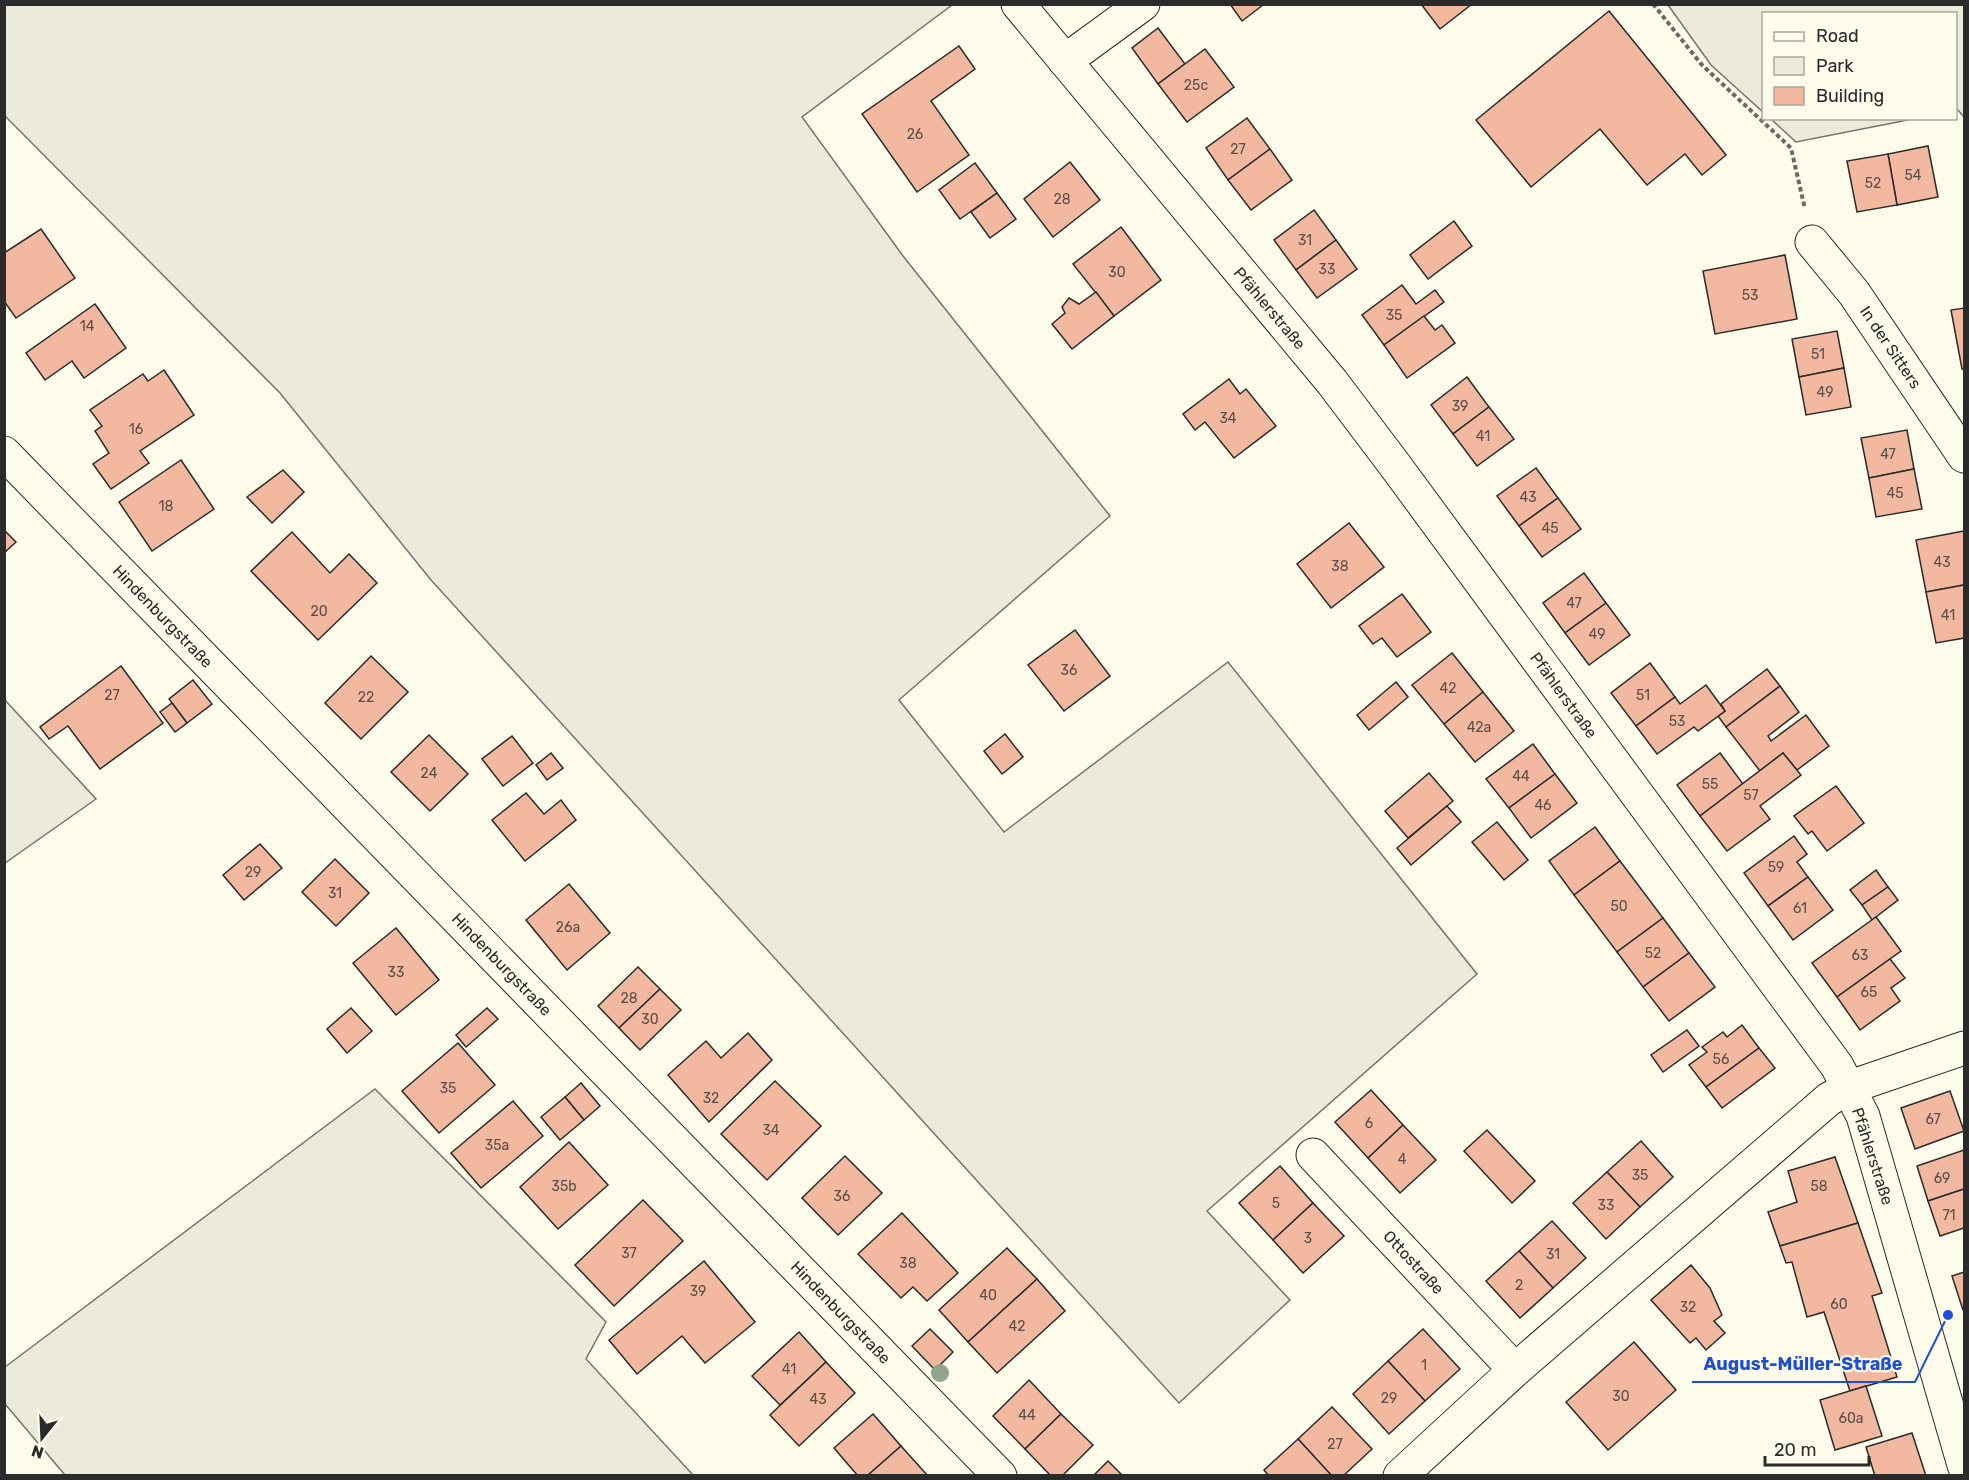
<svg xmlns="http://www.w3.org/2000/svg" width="1969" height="1480" font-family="Rubik,sans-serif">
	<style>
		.green { fill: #ecebdb; stroke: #74746e; stroke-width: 1.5 }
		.building { fill: #f2b8a0; stroke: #2b2b2b; stroke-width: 1.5 }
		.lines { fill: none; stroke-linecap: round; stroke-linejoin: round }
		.minor-casing { stroke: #2b2b2b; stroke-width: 35 }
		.path { stroke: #6a6964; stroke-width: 4; stroke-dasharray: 4.5 3; stroke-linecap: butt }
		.minor { stroke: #fdfbea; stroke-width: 33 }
		.tree { fill: #8ea78a }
		.labels { text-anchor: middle; stroke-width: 4.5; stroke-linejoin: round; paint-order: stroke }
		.number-label { font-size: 14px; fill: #5d4e48 }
		.street-label { font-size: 16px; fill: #2b2b2b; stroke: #fdfbea }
		.leader { fill: none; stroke: #1d4ed8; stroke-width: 2 }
		.callout-dot { fill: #1d4ed8; stroke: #fdfbea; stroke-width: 2 }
		.callout-label { font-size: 18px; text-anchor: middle; font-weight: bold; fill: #1d4ed8; stroke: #fdfbea; stroke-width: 4.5; stroke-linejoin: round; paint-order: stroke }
	</style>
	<rect width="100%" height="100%" fill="#fdfbea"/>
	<g class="green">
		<polygon points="4,5 952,5 802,117 903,256 1110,516 899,700 1004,832 1228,662 1477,974 1207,1211 1290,1300 1179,1403 431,580 280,393 5,116"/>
		<polygon points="1668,5 1964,5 1964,117 1958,110 1956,110 1956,14 1764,14 1763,112 1711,65"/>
		<polygon points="1771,119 1913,119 1796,142"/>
		<polygon points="4,699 96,799 5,863 4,863"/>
		<polygon points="375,1089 606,1322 586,1359 693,1475 65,1475 5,1404 5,1367"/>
	</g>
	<g class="building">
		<polygon points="1230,4 1262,4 1263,5 1242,21"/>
		<polygon points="1421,4 1472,4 1440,29"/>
		<polygon points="1609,11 1726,155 1702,175 1685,154 1647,185 1600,129 1531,187 1476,120"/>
		<polygon points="1158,28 1185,64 1158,84 1132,48"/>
		<polygon points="959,46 975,69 931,101 969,155 917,192 862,114"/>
		<polygon points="1205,49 1234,87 1187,122 1158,84"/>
		<polygon points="1247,118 1270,149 1228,180 1206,148"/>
		<polygon points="1928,146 1938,197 1897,205 1888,154"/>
		<polygon points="1270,149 1292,180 1251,210 1228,180"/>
		<polygon points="1888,154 1897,205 1857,212 1847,161"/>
		<polygon points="1070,162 1100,200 1053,237 1024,199"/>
		<polygon points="975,163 997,193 960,219 939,190"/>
		<polygon points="997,193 1016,219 990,238 971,212"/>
		<polygon points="1314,210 1336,240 1296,270 1274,240"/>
		<polygon points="1454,221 1472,246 1428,279 1410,255"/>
		<polygon points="1121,227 1161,280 1114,316 1073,264"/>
		<polygon points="41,229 75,278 16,318 4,301 4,253"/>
		<polygon points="1336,240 1357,269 1317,298 1296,270"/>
		<polygon points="1785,255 1797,319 1715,334 1703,271"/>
		<polygon points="1402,285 1416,304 1435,290 1444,302 1384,345 1362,315"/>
		<polygon points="1096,292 1114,316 1072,349 1052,324 1065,313 1062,307 1069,298 1079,304"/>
		<polygon points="95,304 126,348 84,378 72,361 45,380 26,353"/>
		<polygon points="1964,308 1964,369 1962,369 1951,310"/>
		<polygon points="1424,316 1435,330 1442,325 1455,343 1407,378 1384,345"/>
		<polygon points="1837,331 1844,368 1799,377 1792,339"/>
		<polygon points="1844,368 1851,407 1806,415 1799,377"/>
		<polygon points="164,370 194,415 140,451 149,463 111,489 93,464 109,453 95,431 102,426 90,410 143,374 148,381"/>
		<polygon points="1467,377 1489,407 1453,434 1431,405"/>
		<polygon points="1229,379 1240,394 1246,389 1276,426 1234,458 1205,422 1195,430 1183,414"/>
		<polygon points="1489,407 1514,439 1477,466 1453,434"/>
		<polygon points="1907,430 1914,469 1869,478 1861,438"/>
		<polygon points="181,460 214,509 152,551 119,502"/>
		<polygon points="1536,468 1558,498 1519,526 1497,496"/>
		<polygon points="1914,469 1922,509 1876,517 1869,478"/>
		<polygon points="283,470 304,492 272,523 247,497"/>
		<polygon points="1558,498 1581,529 1542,557 1519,526"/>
		<polygon points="1349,523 1384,567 1331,608 1297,564"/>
		<polygon points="4,530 16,542 4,553"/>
		<polygon points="1964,531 1964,585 1926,592 1916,540"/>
		<polygon points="292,532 330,573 349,554 377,583 318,640 251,571"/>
		<polygon points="1584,573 1606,603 1565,633 1543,603"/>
		<polygon points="1964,585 1964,638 1936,643 1926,592"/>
		<polygon points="1402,594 1431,632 1397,657 1382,638 1373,644 1359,626"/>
		<polygon points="1606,603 1630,635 1589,665 1565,633"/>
		<polygon points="1075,630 1110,676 1064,711 1028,665"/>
		<polygon points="1452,653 1483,692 1444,724 1412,685"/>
		<polygon points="371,656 408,692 361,739 325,703"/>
		<polygon points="1650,663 1675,697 1636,726 1611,693"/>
		<polygon points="121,666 163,723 100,769 68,726 49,739 40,727"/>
		<polygon points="1767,669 1780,686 1726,727 1718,716 1725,711 1721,704"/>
		<polygon points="193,680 212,704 187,723 169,699"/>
		<polygon points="1396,682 1408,697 1369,730 1357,715"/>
		<polygon points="1706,685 1725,711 1698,731 1694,727 1657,754 1636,726 1675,697 1680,704"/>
		<polygon points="1780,686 1799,712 1768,736 1771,741 1806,715 1829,746 1797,770 1783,753 1760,771 1726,727"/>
		<polygon points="1483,692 1514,731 1475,762 1444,724"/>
		<polygon points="172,703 187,723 175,732 160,712"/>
		<polygon points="1005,734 1023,757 1002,774 984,751"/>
		<polygon points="429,735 468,774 430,811 391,772"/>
		<polygon points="512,736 533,763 503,786 482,759"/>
		<polygon points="1533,744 1555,774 1509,808 1486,779"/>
		<polygon points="551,753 563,768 547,780 536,765"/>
		<polygon points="1720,753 1743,784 1700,816 1677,785"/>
		<polygon points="1783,753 1801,775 1760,806 1770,819 1727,851 1700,816"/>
		<polygon points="1429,773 1453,801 1408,838 1385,811"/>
		<polygon points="1555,774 1577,803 1531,838 1509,808"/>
		<polygon points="1836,786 1864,823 1827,851 1812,831 1808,834 1794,816"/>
		<polygon points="526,793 544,814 561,800 576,820 525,861 492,820"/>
		<polygon points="1447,806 1461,822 1411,865 1397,848"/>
		<polygon points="1497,822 1528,860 1504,880 1472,842"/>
		<polygon points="1595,827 1620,861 1574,895 1549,861"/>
		<polygon points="1794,836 1807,854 1797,862 1808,877 1768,906 1744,873"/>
		<polygon points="260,844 282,868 244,900 223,875"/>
		<polygon points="335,859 369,893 336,926 302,892"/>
		<polygon points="1620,861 1663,918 1617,952 1574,895"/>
		<polygon points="1876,870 1888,887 1862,905 1850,890"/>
		<polygon points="1808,877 1833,910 1793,940 1768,906"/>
		<polygon points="569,884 610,933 567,970 526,920"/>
		<polygon points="1888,887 1898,900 1872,920 1862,905"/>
		<polygon points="1876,917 1901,951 1837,997 1812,963"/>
		<polygon points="1663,918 1689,953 1643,987 1617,952"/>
		<polygon points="396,928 439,980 396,1015 353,963"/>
		<polygon points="1689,953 1715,987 1669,1021 1643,987"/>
		<polygon points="1890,959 1905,978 1891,988 1900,1001 1860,1030 1837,997"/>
		<polygon points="638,967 660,989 619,1028 598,1006"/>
		<polygon points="660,989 681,1010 640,1050 619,1028"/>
		<polygon points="351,1008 372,1031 347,1053 327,1029"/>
		<polygon points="487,1008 498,1019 466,1047 456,1035"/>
		<polygon points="1742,1025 1759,1048 1706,1087 1689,1065 1707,1052 1702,1047 1723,1032 1727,1037"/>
		<polygon points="1687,1030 1699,1046 1663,1072 1651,1055"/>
		<polygon points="748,1033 772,1060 709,1122 668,1075 706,1041 721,1058"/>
		<polygon points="458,1043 495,1085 439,1133 402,1091"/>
		<polygon points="1759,1048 1775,1068 1722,1108 1706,1087"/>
		<polygon points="775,1081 821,1126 767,1180 721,1134"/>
		<polygon points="581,1083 600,1106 584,1120 565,1097"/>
		<polygon points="1371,1090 1403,1125 1368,1158 1335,1122"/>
		<polygon points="1950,1091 1964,1131 1915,1149 1901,1108"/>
		<polygon points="565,1097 584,1120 560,1140 541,1117"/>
		<polygon points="513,1101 543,1136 481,1188 451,1153"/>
		<polygon points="1403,1125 1436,1160 1400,1193 1368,1158"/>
		<polygon points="1487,1130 1535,1181 1512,1203 1464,1151"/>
		<polygon points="1641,1141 1673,1177 1640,1207 1607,1172"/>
		<polygon points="569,1142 608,1185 558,1229 520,1187"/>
		<polygon points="1964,1150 1964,1189 1928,1201 1917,1166"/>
		<polygon points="845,1156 882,1193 838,1235 802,1198"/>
		<polygon points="1835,1157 1858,1223 1780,1246 1768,1212 1797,1202 1788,1171"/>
		<polygon points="1280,1166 1313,1203 1273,1240 1239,1203"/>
		<polygon points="1607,1172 1640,1207 1606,1239 1573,1203"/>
		<polygon points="1964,1189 1964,1228 1940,1236 1928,1201"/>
		<polygon points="643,1200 683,1241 614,1306 575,1265"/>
		<polygon points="1313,1203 1344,1236 1303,1273 1273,1240"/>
		<polygon points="902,1213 958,1273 927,1301 913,1287 901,1298 858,1254"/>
		<polygon points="1552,1221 1586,1258 1553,1288 1519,1251"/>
		<polygon points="1858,1223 1882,1293 1872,1296 1897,1377 1850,1391 1824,1312 1807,1317 1792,1262 1786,1263 1780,1246"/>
		<polygon points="1007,1248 1037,1279 968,1342 939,1310"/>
		<polygon points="1519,1251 1553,1288 1520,1318 1486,1281"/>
		<polygon points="704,1261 755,1322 705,1363 682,1336 637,1374 609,1340"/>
		<polygon points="1691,1265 1710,1288 1722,1315 1714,1321 1725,1333 1706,1350 1696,1338 1690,1343 1651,1300"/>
		<polygon points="1964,1272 1964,1310 1963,1310 1952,1276"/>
		<polygon points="1037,1279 1065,1311 997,1373 968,1342"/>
		<polygon points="930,1329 953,1352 935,1370 912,1346"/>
		<polygon points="1423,1329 1460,1369 1425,1401 1388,1361"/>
		<polygon points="799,1332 826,1362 780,1405 752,1376"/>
		<polygon points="1634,1342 1676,1390 1608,1450 1566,1402"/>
		<polygon points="1388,1361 1425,1401 1389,1434 1353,1394"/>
		<polygon points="826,1362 855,1393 799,1446 770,1415"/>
		<polygon points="1029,1380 1061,1414 1025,1449 993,1416"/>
		<polygon points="1866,1386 1882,1436 1835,1450 1820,1400"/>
		<polygon points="1332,1407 1372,1449 1343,1476 1332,1476 1298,1439"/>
		<polygon points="873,1414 901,1446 867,1476 858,1476 834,1448"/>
		<polygon points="1061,1414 1093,1445 1062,1476 1051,1476 1025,1449"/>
		<polygon points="1912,1433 1926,1476 1875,1476 1866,1447"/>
		<polygon points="1298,1439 1332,1476 1269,1476 1264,1470"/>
		<polygon points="901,1446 928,1476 867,1476"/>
		<polygon points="1108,1461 1123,1476 1093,1476"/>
	</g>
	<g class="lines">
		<defs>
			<g id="minor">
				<polyline points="1018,4 1332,382 1394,464 1837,1066 1863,1116 1964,1465"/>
				<polyline points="1065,61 1143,4"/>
				<polyline points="1812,242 1854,293 1964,456"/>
				<polyline points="4,453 1000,1476"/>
				<polyline points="1313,1155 1515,1370"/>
				<polyline points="1400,1476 1515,1370 1829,1099 1850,1087 1964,1048"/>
			</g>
		</defs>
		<use href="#minor" class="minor-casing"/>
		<polyline class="path" points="1653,4 1702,65 1791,148 1805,209"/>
		<use href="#minor" class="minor"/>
	</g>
	<circle class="tree" cx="940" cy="1373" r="9"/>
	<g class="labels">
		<g class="number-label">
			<text x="1196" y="90">25c</text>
			<text x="915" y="139">26</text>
			<text x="1238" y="154">27</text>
			<text x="1913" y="180">54</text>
			<text x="1873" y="188">52</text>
			<text x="1062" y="204">28</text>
			<text x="1305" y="245">31</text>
			<text x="1327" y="274">33</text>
			<text x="1117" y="277">30</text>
			<text x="1750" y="300">53</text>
			<text x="1394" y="320">35</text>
			<text x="87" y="331">14</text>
			<text x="1818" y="359">51</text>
			<text x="1825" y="397">49</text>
			<text x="1460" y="411">39</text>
			<text x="1228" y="423">34</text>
			<text x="136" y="434">16</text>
			<text x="1483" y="441">41</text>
			<text x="1888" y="459">47</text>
			<text x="1895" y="498">45</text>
			<text x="1528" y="502">43</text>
			<text x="166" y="511">18</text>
			<text x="1550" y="533">45</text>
			<text x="1942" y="567">43</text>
			<text x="1340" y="571">38</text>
			<text x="1574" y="608">47</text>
			<text x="319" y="616">20</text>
			<text x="1948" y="620">41</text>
			<text x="1597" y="639">49</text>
			<text x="1069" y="675">36</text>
			<text x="1448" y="693">42</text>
			<text x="112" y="700">27</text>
			<text x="1643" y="700">51</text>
			<text x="366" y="702">22</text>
			<text x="1677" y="726">53</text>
			<text x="1479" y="732">42a</text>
			<text x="429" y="778">24</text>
			<text x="1521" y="781">44</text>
			<text x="1710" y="789">55</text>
			<text x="1751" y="800">57</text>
			<text x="1543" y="810">46</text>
			<text x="1776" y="872">59</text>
			<text x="253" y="877">29</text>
			<text x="335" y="898">31</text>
			<text x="1619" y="911">50</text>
			<text x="1800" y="913">61</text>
			<text x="568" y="932">26a</text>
			<text x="1653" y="958">52</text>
			<text x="1860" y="960">63</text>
			<text x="396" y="977">33</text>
			<text x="1869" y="997">65</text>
			<text x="629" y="1003">28</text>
			<text x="650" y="1024">30</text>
			<text x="1721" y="1064">56</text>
			<text x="448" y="1093">35</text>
			<text x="711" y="1103">32</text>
			<text x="1933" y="1124">67</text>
			<text x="1369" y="1128">6</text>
			<text x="771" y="1135">34</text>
			<text x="497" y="1150">35a</text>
			<text x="1402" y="1164">4</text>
			<text x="1640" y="1180">35</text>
			<text x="1942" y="1183">69</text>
			<text x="564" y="1191">35b</text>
			<text x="1819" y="1191">58</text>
			<text x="842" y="1201">36</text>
			<text x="1276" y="1208">5</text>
			<text x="1606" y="1210">33</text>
			<text x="1949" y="1220">71</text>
			<text x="1308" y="1243">3</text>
			<text x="629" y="1258">37</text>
			<text x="1553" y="1259">31</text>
			<text x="908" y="1268">38</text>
			<text x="1519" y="1290">2</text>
			<text x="698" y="1296">39</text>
			<text x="988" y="1300">40</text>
			<text x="1839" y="1309">60</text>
			<text x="1688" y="1312">32</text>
			<text x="1017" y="1331">42</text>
			<text x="1424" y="1370">1</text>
			<text x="789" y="1374">41</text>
			<text x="1621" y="1401">30</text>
			<text x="1389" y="1403">29</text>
			<text x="818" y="1404">43</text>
			<text x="1027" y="1420">44</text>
			<text x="1851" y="1423">60a</text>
			<text x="1335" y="1449">27</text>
		</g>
		<g class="street-label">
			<text transform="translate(1270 308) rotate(50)" y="6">Pfählerstraße</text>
			<text transform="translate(1891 347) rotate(56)" y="6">In der Sitters</text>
			<text transform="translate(163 616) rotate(46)" y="6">Hindenburgstraße</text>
			<text transform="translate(1564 695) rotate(54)" y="6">Pfählerstraße</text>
			<text transform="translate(502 964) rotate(46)" y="6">Hindenburgstraße</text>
			<text transform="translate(1873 1156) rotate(72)" y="6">Pfählerstraße</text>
			<text transform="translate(1414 1262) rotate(47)" y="6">Ottostraße</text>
			<text transform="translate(841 1312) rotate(46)" y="6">Hindenburgstraße</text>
		</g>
	</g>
	<path class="leader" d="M1948 1315L1915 1382H1692"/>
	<circle class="callout-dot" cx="1948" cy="1315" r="6"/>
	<g class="callout-label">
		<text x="1803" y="1370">August-Müller-Straße</text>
	</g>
	<rect width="1969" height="1480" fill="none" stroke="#2b2b2b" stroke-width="12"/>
	<rect x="1762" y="12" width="195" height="108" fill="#fdfbea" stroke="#a9a89e" stroke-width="1.5"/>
	<rect x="1774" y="32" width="30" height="9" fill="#fdfbea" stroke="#a9a89e" stroke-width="1.5"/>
	<text x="1816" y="42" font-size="18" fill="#2b2b2b">Road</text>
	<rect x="1774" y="57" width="30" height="18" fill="#ecebdb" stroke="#a9a89e" stroke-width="1.5"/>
	<text x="1816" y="72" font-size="18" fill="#2b2b2b">Park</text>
	<rect x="1774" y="87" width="30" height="18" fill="#f2b8a0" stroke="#a9a89e" stroke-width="1.5"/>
	<text x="1816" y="102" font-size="18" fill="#2b2b2b">Building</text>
	<g transform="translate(42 1438) rotate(198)" stroke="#fdfbea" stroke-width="4.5" paint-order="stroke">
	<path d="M0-4.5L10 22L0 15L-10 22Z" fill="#2b2b2b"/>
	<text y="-9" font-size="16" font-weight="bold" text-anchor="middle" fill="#2b2b2b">N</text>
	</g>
	<path d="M1765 1456v9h104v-9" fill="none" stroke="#2b2b2b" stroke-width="3"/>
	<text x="1774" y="1456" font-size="18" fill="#2b2b2b" stroke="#fdfbea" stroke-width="4.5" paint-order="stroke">20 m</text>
</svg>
